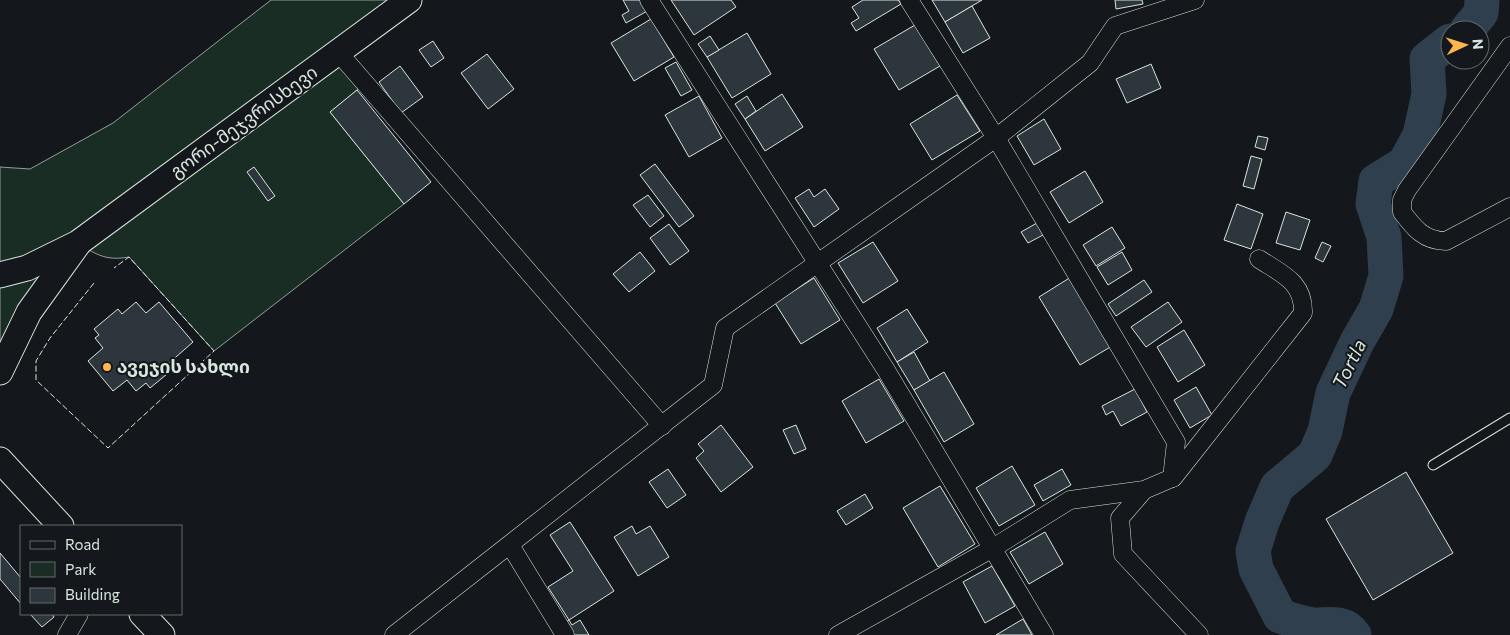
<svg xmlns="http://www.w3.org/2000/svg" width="1510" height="635" font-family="Commissioner,'Noto Sans Georgian',sans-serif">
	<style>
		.green { fill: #1a2d24; stroke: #939e99 }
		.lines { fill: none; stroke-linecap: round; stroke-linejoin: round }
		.river { stroke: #2f3f4d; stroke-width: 35 }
		.building { fill: #2c363c; stroke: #d8e6dc }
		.lane-casing { stroke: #d8e6dc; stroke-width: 11 }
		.street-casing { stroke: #d8e6dc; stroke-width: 19 }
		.secondary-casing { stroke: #d8e6dc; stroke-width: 27 }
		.lane { stroke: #14181c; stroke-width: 9 }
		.street { stroke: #14181c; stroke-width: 18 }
		.secondary { stroke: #14181c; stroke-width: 25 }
		.fence { stroke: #d8e6dc; stroke-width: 1; stroke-dasharray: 6 2.5; stroke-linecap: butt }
		.poi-dot { fill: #ffb74d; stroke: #14181c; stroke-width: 2 }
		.labels { text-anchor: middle; stroke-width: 4; stroke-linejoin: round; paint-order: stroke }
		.street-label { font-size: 18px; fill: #d8e6dc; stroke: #14181c }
		.poi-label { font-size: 18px; font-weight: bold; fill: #d8e6dc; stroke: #14181c; text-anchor: start }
		.water-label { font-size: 19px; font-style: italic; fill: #d8e6dc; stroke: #14181c }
	</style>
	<rect width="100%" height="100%" fill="#14181c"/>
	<path class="green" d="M271 0H409L338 52 363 81 357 90 330 112 404 204 214 351 129 257C106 261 98 255 78 244L0 372V167L30 169 113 123Z"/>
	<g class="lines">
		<g class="river">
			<polyline points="1467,30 1481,13 1482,0"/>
			<path d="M1354 635C1345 621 1329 625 1314 625 1302 624 1292 620 1280 616L1256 569 1253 551 1262 522 1277 487 1315 455 1325 431 1333 393 1357 342 1376 309 1386 276 1384 237 1373 204 1376 181 1405 163 1420 135 1429 94 1427 59 1450 41"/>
		</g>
	</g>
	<g class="building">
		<polygon points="623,0 643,0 649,10 626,23 622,15 629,11"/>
		<polygon points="671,0 731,0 736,7 694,35"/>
		<polygon points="863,0 898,0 901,4 856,31 851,23 859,18 852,7"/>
		<polygon points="932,0 982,0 945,22"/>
		<polygon points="1115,0 1142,0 1143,4 1116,9"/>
		<polygon points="972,6 990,38 963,53 945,22"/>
		<polygon points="651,19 674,57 634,81 611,43"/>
		<polygon points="915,25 940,66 899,90 874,49"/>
		<polygon points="747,33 771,74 732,98 707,57"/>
		<polygon points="710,36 719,50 707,57 698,44"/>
		<polygon points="433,41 444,58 431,67 419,50"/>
		<polygon points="487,54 514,89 488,109 461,73"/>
		<polygon points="676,62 692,90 681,96 665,68"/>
		<polygon points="1151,64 1161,88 1127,103 1116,79"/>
		<polygon points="400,66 423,97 401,113 379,82"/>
		<polygon points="357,90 431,182 404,204 330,112"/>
		<polygon points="782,94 803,127 765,151 745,119"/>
		<polygon points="957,95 980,131 932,160 910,124"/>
		<polygon points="699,96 722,138 689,157 665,115"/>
		<polygon points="747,96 756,111 745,119 735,104"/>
		<polygon points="1044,119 1061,149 1034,165 1017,136"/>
		<polygon points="1258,136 1268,138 1265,150 1255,147"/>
		<polygon points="1251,156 1262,159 1254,189 1243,186"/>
		<polygon points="655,164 694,216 679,227 640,175"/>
		<polygon points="254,167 275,196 268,201 247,172"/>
		<polygon points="1085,171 1103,202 1069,223 1050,192"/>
		<polygon points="809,189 814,197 825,189 839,209 814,227 795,198"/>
		<polygon points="648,195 664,216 650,227 633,205"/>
		<polygon points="1237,204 1263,214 1251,249 1224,240"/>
		<polygon points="1286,212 1310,220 1300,250 1276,243"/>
		<polygon points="1037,223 1043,235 1028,243 1021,232"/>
		<polygon points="669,224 689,251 670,265 650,238"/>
		<polygon points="1112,227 1125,248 1096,266 1083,245"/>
		<polygon points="873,242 898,281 863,303 838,263"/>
		<polygon points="1322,242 1331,246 1323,262 1315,258"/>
		<polygon points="640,252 655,271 629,292 613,274"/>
		<polygon points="1122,252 1132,270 1108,285 1097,267"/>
		<polygon points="1071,277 1112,346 1080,365 1039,297"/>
		<polygon points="814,278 840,320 801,344 775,303"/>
		<polygon points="1144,280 1152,292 1116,316 1108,304"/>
		<polygon points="136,302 146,313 159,302 193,342 168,364 172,370 150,388 146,383 136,391 127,380 113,391 88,361 103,348 95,338 99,335 94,329 118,309 122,314"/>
		<polygon points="1168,302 1182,322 1146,347 1131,327"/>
		<polygon points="907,309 928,342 897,362 877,328"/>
		<polygon points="1184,330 1205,365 1178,382 1157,347"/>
		<polygon points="914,352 930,381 914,390 897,362"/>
		<polygon points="944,372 974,424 944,442 914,390"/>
		<polygon points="879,379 904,421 866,443 842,401"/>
		<polygon points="1196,387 1212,415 1190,428 1174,400"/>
		<polygon points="1135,389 1147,412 1121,426 1113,411 1106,415 1102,406"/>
		<polygon points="721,425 753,467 721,492 696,458 704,451 698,444"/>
		<polygon points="796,425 806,449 794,454 783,430"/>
		<polygon points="1012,466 1035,505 999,526 976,488"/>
		<polygon points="668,469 686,495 667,508 649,482"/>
		<polygon points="1062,469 1071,485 1043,501 1034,485"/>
		<polygon points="1406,472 1453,553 1373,600 1326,519"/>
		<polygon points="940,486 975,544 938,567 903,508"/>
		<polygon points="865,494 873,508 846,525 837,511"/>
		<polygon points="570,522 614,591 569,620 548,587 573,571 550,535"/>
		<polygon points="632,526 636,534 650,526 669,557 638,576 614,537"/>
		<polygon points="1045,532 1063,564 1029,584 1010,552"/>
		<polygon points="0,553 21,578 21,604 0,579"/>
		<polygon points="992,566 1015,606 985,623 963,582"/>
		<polygon points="30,614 52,614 54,617 42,627"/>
		<polygon points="1023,619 1032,635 996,635"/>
		<polygon points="569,620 572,625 580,620 589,635 572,635 564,623"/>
	</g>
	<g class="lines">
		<defs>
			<polyline id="lane" points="1433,465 1510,418"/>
			<g id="street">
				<polyline points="649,0 886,370 1044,635"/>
				<path d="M1510 46 1407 190 1402 200V212C1414 228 1424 241 1446 241L1510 207"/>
				<polyline points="338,52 662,426"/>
				<path d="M1173 478 1303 313C1304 282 1282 274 1259 259"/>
				<polyline points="1144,490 1120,518 1123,554 1199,635"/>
				<polyline points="510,545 565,635"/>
				<polyline points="67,635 79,614"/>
				<polyline points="394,635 713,385 725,328 996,138 1090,63 1115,26 1195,0"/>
				<polyline points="838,635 993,548 1070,500 1144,490 1172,478 1176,442 996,138 909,0"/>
			</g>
			<g id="secondary">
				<polyline points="0,275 27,268 78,243 409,0"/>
				<polyline points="0,372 29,312 78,244"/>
				<polyline points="0,460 61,526"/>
				<polyline points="142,614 162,635"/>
			</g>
		</defs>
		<use href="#lane" class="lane-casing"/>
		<use href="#street" class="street-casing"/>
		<use href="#secondary" class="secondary-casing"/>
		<use href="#lane" class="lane"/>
		<use href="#street" class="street"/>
		<use href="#secondary" class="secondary"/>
		<polyline class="fence" points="94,283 50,338 36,361 36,380 108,448 214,351 129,257 114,268"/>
	</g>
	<circle class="poi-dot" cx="107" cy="367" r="5"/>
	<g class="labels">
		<g class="street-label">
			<text transform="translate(244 122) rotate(-36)" y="6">გორი-მეჯვრისხევი</text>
		</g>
		<g class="poi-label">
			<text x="117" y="373">ავეჯის სახლი</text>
		</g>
		<g class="water-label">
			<text transform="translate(1349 364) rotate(-64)" y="7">Tortla</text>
		</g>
	</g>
	<rect x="20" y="525" width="162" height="90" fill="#14181c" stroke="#626a69"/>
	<rect x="30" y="541" width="25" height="8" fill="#14181c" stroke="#626a69"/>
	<text x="65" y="550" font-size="15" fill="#d8e6dc">Road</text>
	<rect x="30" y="562" width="25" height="15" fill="#1a2d24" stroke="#626a69"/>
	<text x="65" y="575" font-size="15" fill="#d8e6dc">Park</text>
	<rect x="30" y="588" width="25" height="15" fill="#2c363c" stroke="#626a69"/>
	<text x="65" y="600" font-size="15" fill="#d8e6dc">Building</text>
	<g transform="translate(1465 45) rotate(86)"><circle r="24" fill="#14181c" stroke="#626a69"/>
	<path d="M0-4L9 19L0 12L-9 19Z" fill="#ffb74d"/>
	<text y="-8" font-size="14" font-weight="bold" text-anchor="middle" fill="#d8e6dc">N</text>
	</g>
</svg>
